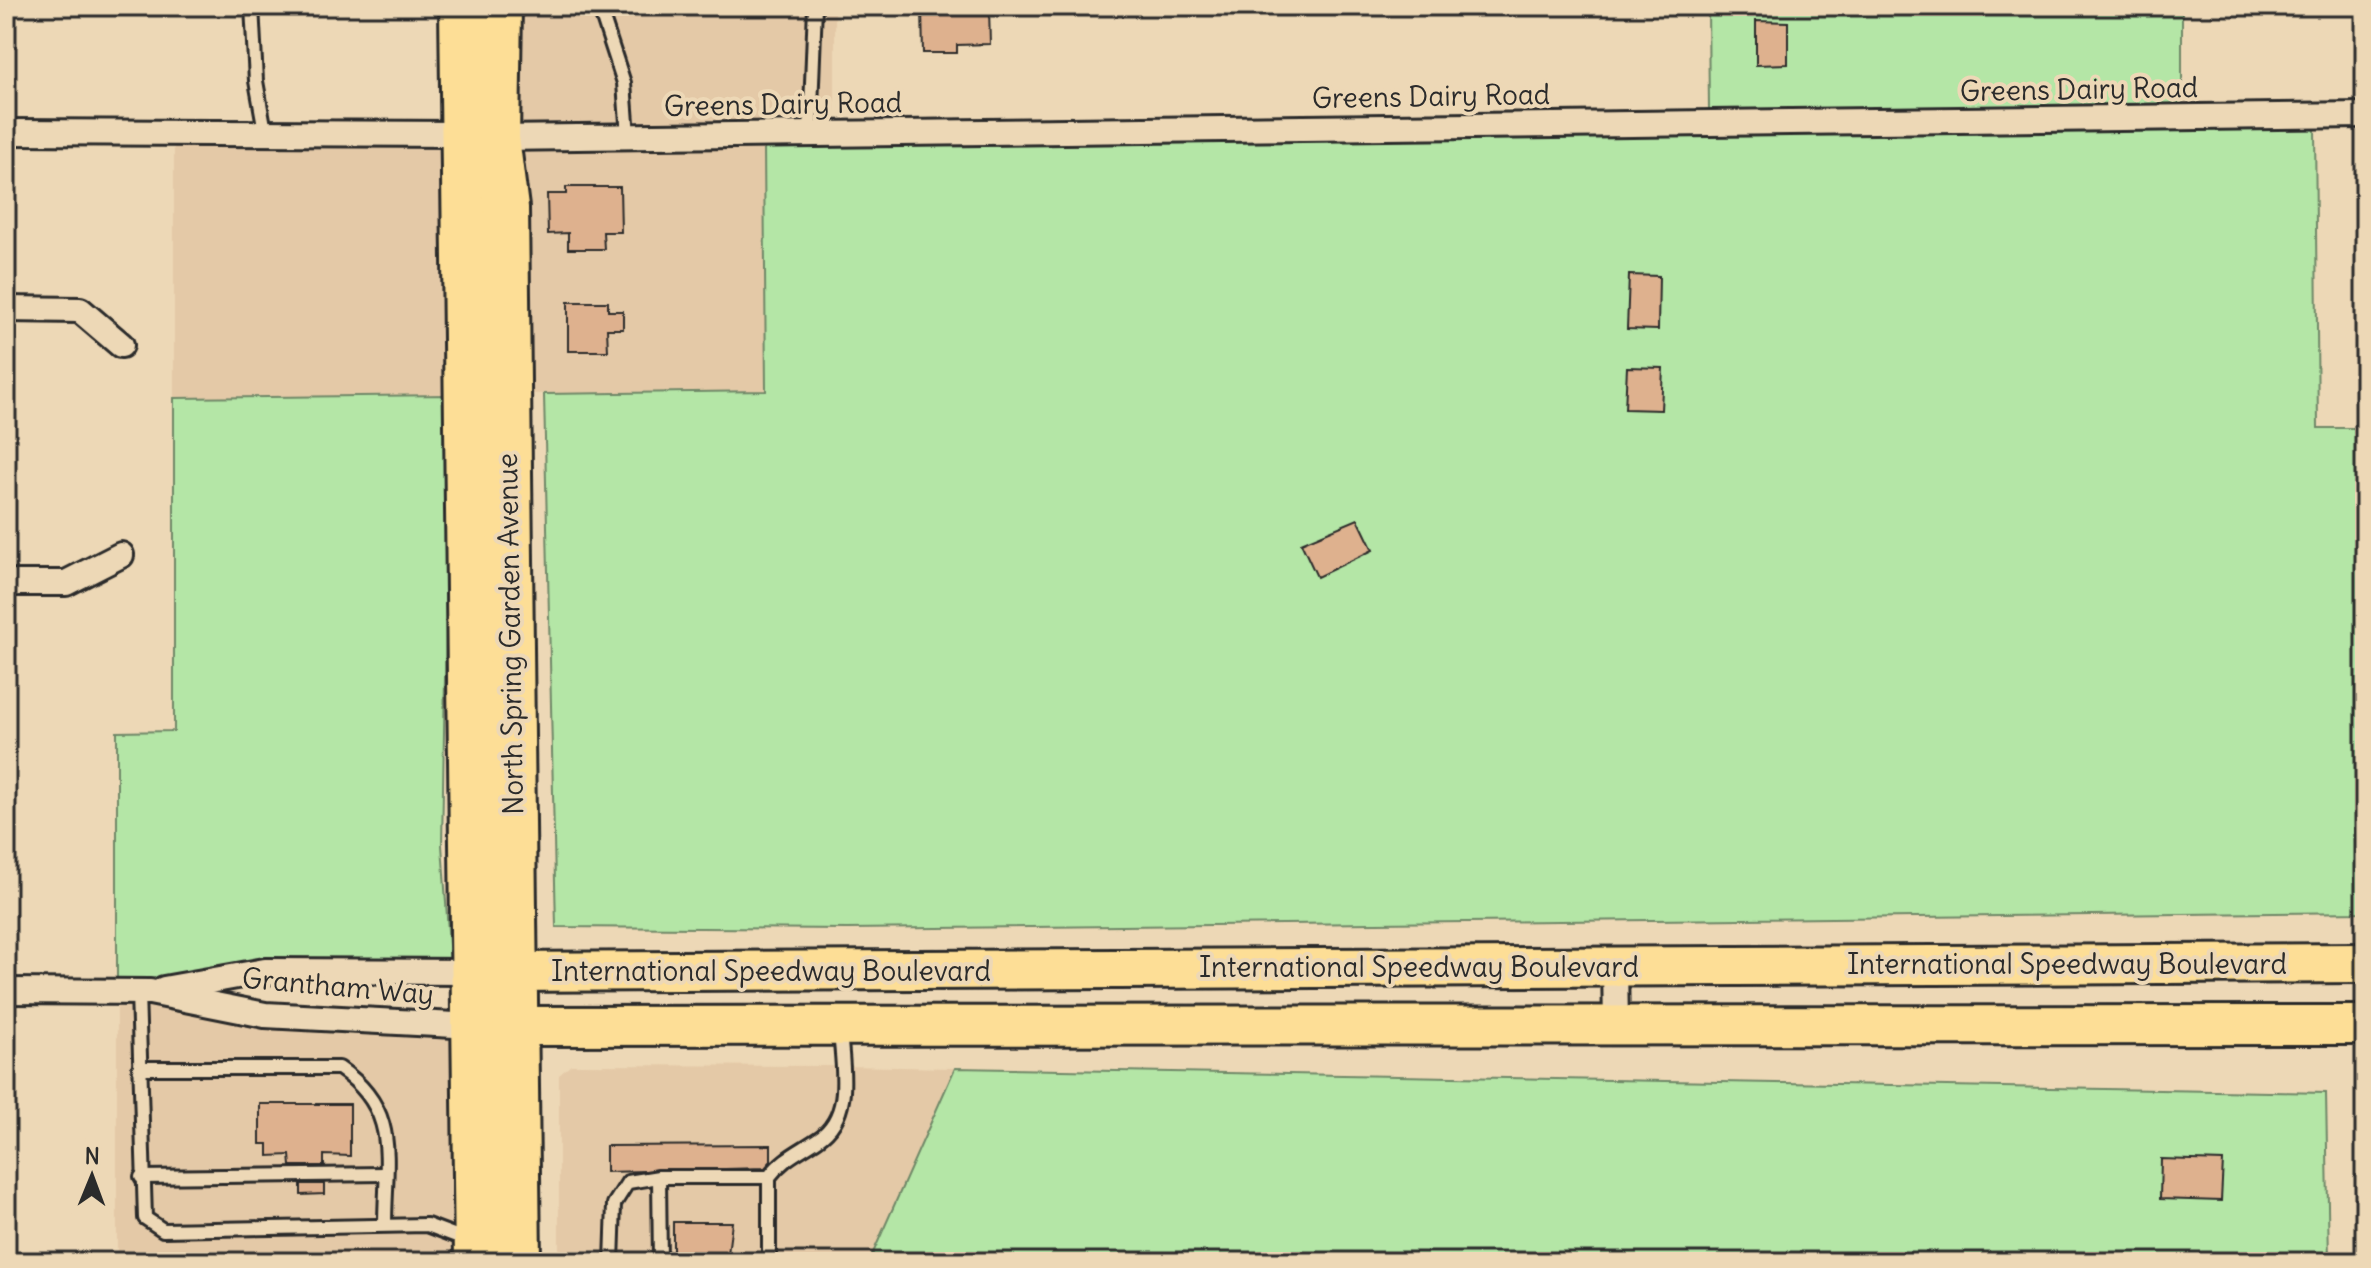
<svg xmlns="http://www.w3.org/2000/svg" width="2371" height="1268" font-family="Delius,sans-serif">
	<style>
		.built { fill: #e4c9a7 }
		.green { fill: #b4e6a6; stroke: #708868; stroke-width: 2 }
		.building { fill: #deb18e; stroke: #2b2b2b; stroke-width: 2 }
		.lines { fill: none; stroke-linecap: round; stroke-linejoin: round }
		.lane-casing { stroke: #2b2b2b; stroke-width: 18 }
		.street-casing { stroke: #2b2b2b; stroke-width: 30 }
		.primary-casing { stroke: #2b2b2b; stroke-width: 44 }
		.highway-casing { stroke: #2b2b2b; stroke-width: 50 }
		.lane { stroke: #edd8b6; stroke-width: 12 }
		.street { stroke: #edd8b6; stroke-width: 24 }
		.primary { stroke: #fdde96; stroke-width: 38 }
		.highway { stroke: #fdde96; stroke-width: 44 }
		.labels { text-anchor: middle; stroke-width: 8; stroke-linejoin: round; paint-order: stroke }
		.street-label { font-size: 28px; fill: #2b2b2b; stroke: #edd8b6 }
	</style>
	<rect width="100%" height="100%" fill="#edd8b6"/>
	<filter id="ink" filterUnits="userSpaceOnUse"><feTurbulence type="fractalNoise" baseFrequency=".0125" numOctaves="2"/><feDisplacementMap in="SourceGraphic" scale="16" xChannelSelector="R" yChannelSelector="G"/><feConvolveMatrix kernelMatrix="1 2 1 2 8 2 1 2 1" color-interpolation-filters="sRGB"/></filter>
	<g filter="url(#ink)">
		<g class="built">
			<polygon points="509,6 835,6 835,122 508,126"/>
			<polygon points="174,143 452,145 455,395 174,398"/>
			<polygon points="764,146 766,391 518,394 509,149"/>
			<polygon points="117,1003 452,1037 452,1262 117,1262"/>
			<polygon points="571,1065 841,1066 955,1068 869,1262 559,1262 559,1075"/>
		</g>
		<g class="green">
			<polygon points="1708,6 2182,6 2182,106 1709,111"/>
			<polygon points="2315,128 2318,428 2365,428 2365,912 847,929 556,927 544,394 766,391 764,146"/>
			<polygon points="450,395 442,845 450,960 265,959 150,980 117,980 117,732 174,731 174,398"/>
			<polygon points="955,1068 2326,1093 2329,1262 869,1262"/>
		</g>
		<g class="building">
			<polygon points="989,8 990,44 957,45 957,53 923,53 922,9"/>
			<polygon points="1756,21 1788,22 1788,64 1756,65"/>
			<polygon points="566,187 620,187 621,232 603,232 604,249 568,249 568,233 548,234 547,194 566,194"/>
			<polygon points="1629,275 1659,276 1658,330 1627,329"/>
			<polygon points="568,302 608,302 608,311 623,311 623,329 607,329 608,351 568,351"/>
			<polygon points="1627,367 1663,368 1661,410 1625,409"/>
			<polygon points="1358,519 1373,550 1317,577 1301,543"/>
			<polygon points="260,1104 350,1104 350,1156 324,1155 324,1166 291,1166 290,1155 268,1156 268,1144 260,1144"/>
			<polygon points="771,1145 771,1161 765,1168 606,1172 606,1146"/>
			<polygon points="2161,1159 2223,1161 2221,1201 2160,1199"/>
			<polygon points="301,1184 324,1184 324,1194 301,1195"/>
			<polygon points="673,1222 732,1222 727,1262 673,1262"/>
		</g>
		<g class="lines">
			<defs>
				<g id="lane">
					<polyline points="252,6 256,81 265,131"/>
					<polyline points="599,6 624,83 628,136"/>
					<polyline points="810,134 815,6"/>
					<polyline points="138,992 145,1218 163,1230 427,1225 467,1240"/>
					<path d="M139 1068H339C401 1110 385 1159 385 1225"/>
					<polyline points="141,1177 385,1174"/>
					<polyline points="659,1177 660,1262"/>
					<path d="M612 1262 614 1204 628 1182 659 1177H769C783 1158 799 1152 818 1139 854 1115 842 1067 840 1029"/>
					<polyline points="769,1262 769,1177"/>
				</g>
				<g id="street">
					<polyline points="6,132 462,134"/>
					<polyline points="497,138 2365,115"/>
					<polyline points="6,309 80,310 121,345"/>
					<polyline points="6,583 66,583 121,555"/>
					<polyline points="1615,966 1616,1025"/>
					<polyline points="164,989 265,971 473,972"/>
					<polyline points="6,991 150,992 265,1015 474,1026"/>
				</g>
				<g id="primary">
					<polyline points="484,972 2365,963"/>
					<polyline points="488,1026 2365,1025"/>
				</g>
				<g id="highway">
					<polyline points="462,6 477,1262"/>
					<polyline points="499,6 497,138 506,208 518,1262"/>
				</g>
			</defs>
			<use href="#lane" class="lane-casing"/>
			<use href="#street" class="street-casing"/>
			<use href="#primary" class="primary-casing"/>
			<use href="#highway" class="highway-casing"/>
			<use href="#lane" class="lane"/>
			<use href="#street" class="street"/>
			<use href="#primary" class="primary"/>
			<use href="#highway" class="highway"/>
		</g>
	</g>
	<g class="labels">
		<g class="street-label">
			<text transform="translate(2079 89) rotate(-1)" y="10">Greens Dairy Road</text>
			<text transform="translate(1431 96) rotate(-1)" y="10">Greens Dairy Road</text>
			<text transform="translate(783 104) rotate(-1)" y="10">Greens Dairy Road</text>
			<text transform="translate(510 634) rotate(-91)" y="10">North Spring Garden Avenue</text>
			<text x="2067" y="974">International Speedway Boulevard</text>
			<text x="1419" y="977">International Speedway Boulevard</text>
			<text x="771" y="981">International Speedway Boulevard</text>
			<text transform="translate(338 986) rotate(5)" y="10">Grantham Way</text>
		</g>
	</g>
	<rect width="2371" height="1268" fill="none" stroke="#edd8b6" stroke-width="32"/>
	<rect x="16" y="16" width="2339" height="1236" fill="none" stroke="#2b2b2b" stroke-width="3" filter="url(#ink)"/>
	<g transform="translate(92 1176) rotate(1)" stroke="#edd8b6" stroke-width="6" paint-order="stroke">
	<path d="M0-6L14 30L0 20L-14 30Z" fill="#2b2b2b"/>
	<text y="-12" font-size="22" font-weight="bold" text-anchor="middle" fill="#2b2b2b">N</text>
	</g>
</svg>
